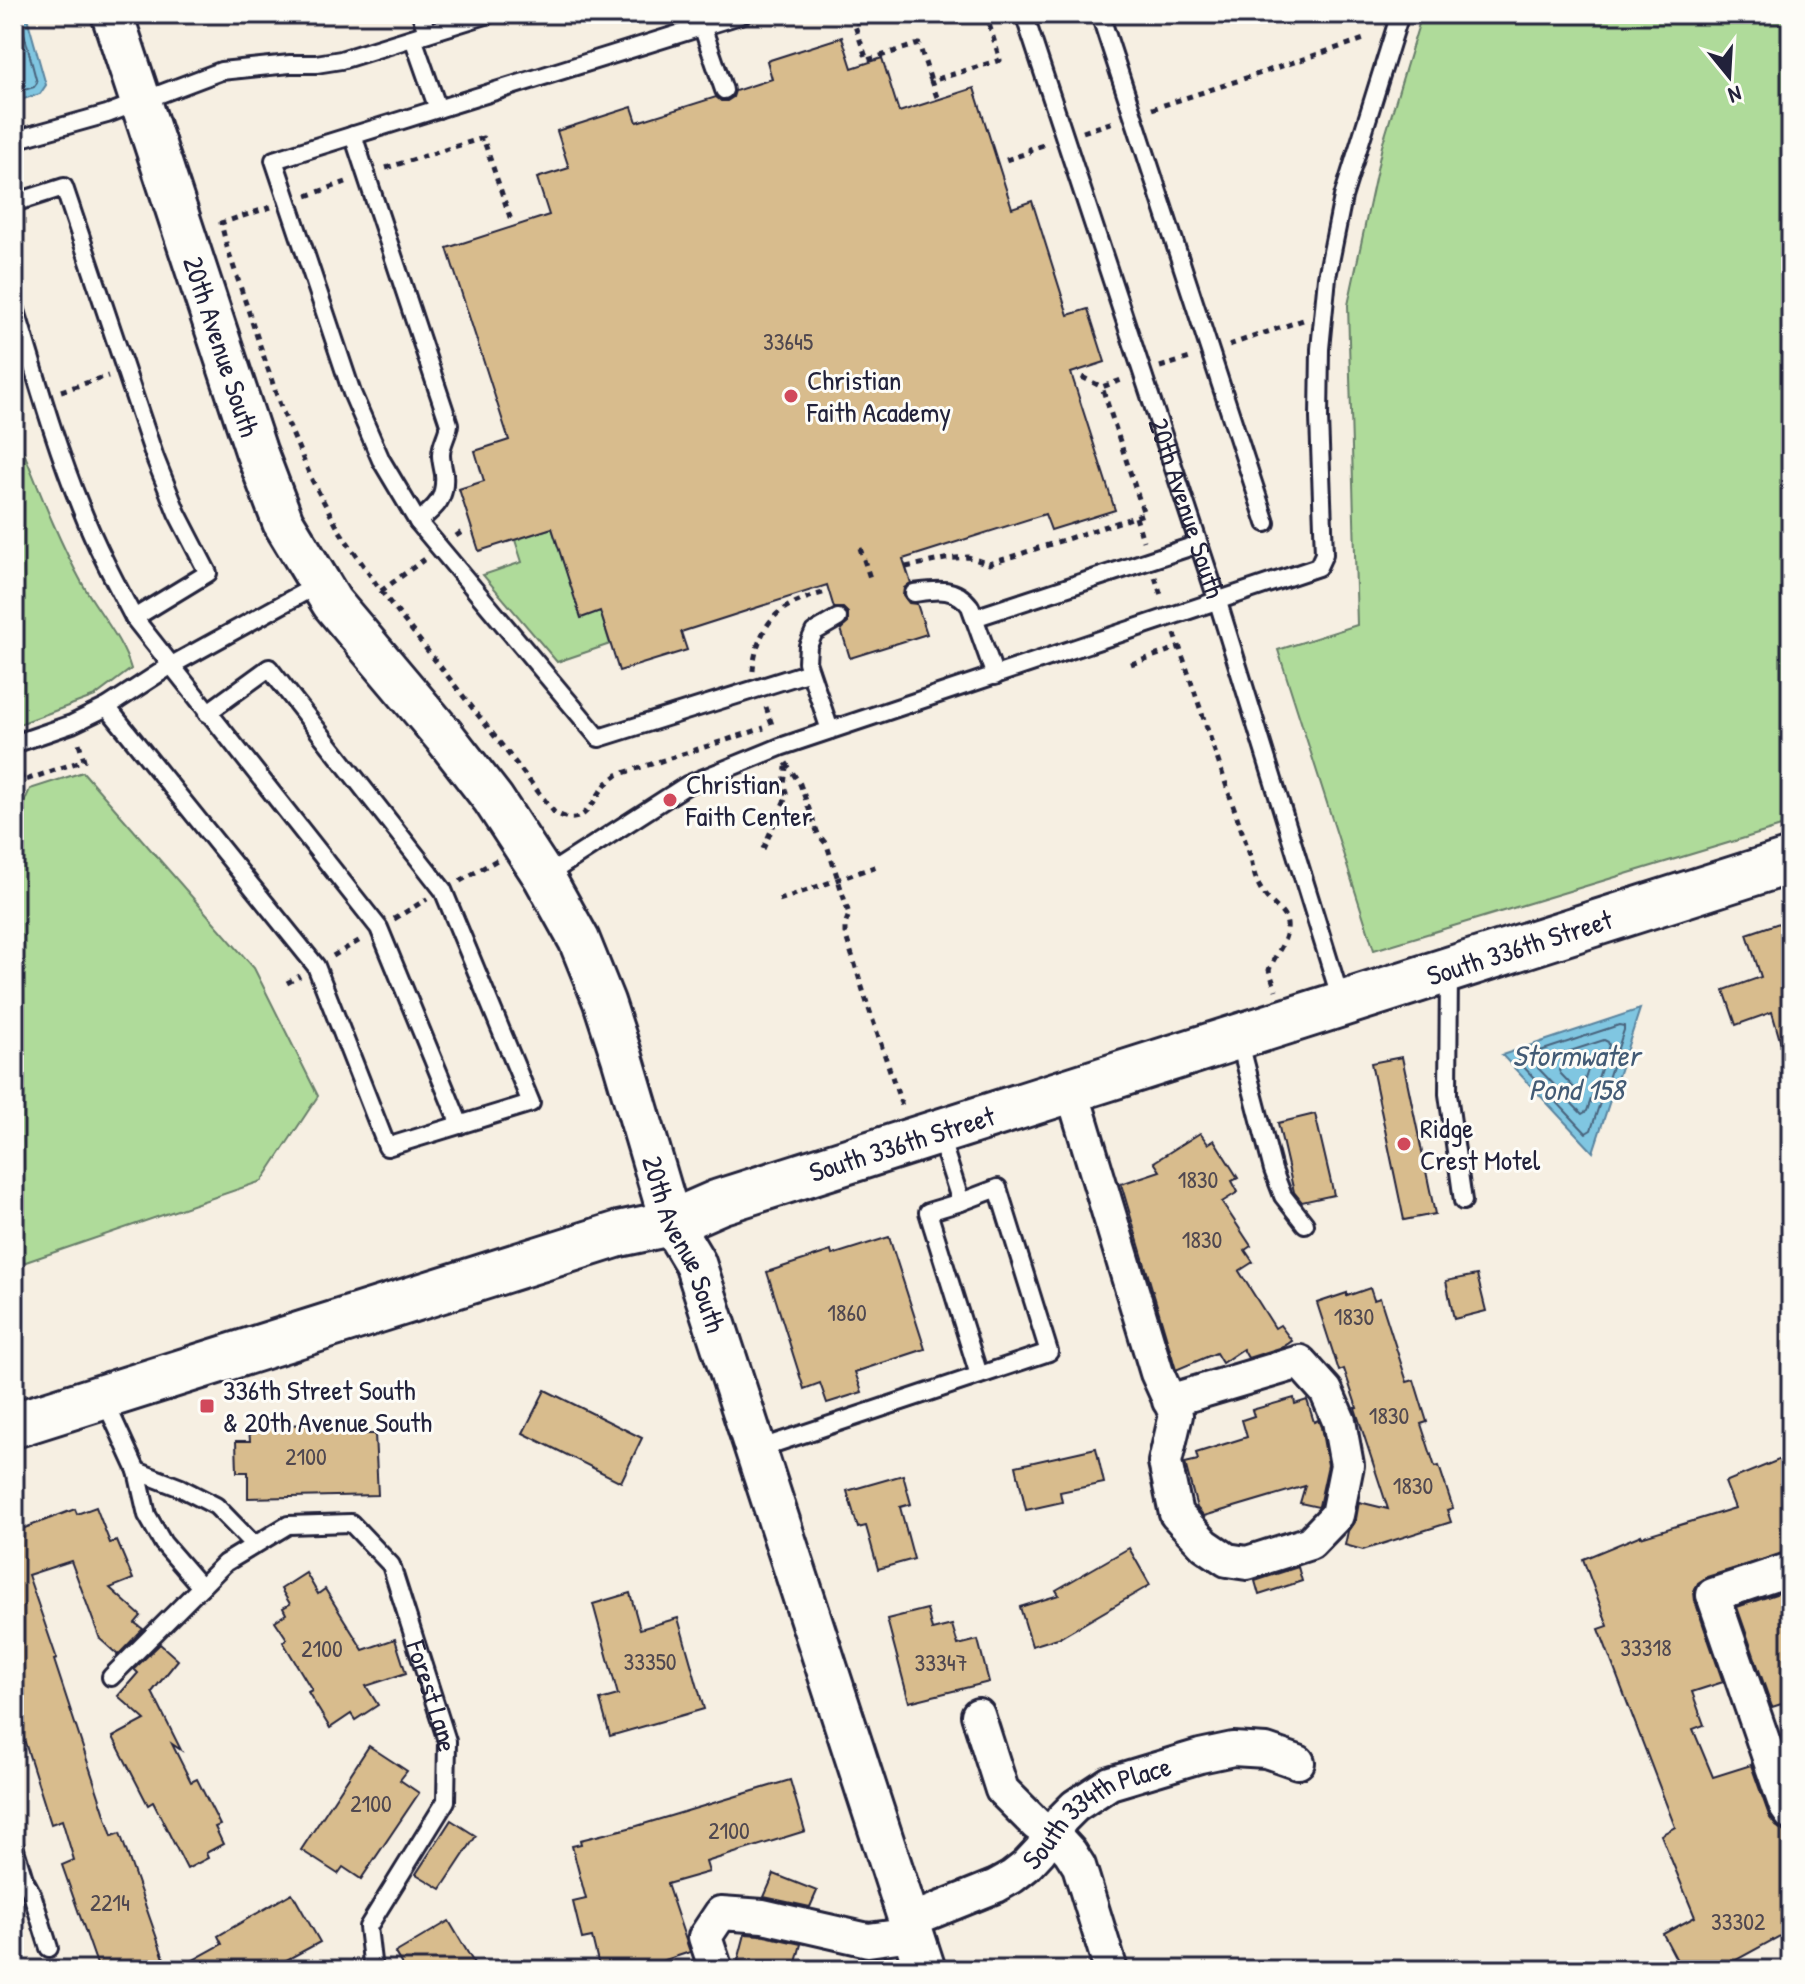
<svg xmlns="http://www.w3.org/2000/svg" width="1805" height="1984" font-family="'Patrick Hand',sans-serif">
	<style>
		.green { fill: #afdb9a; stroke: #687e6a; stroke-width: 2 }
		.water { fill: #80c6e1; stroke: #5a849f; stroke-width: 2 }
		.lines { fill: none; stroke-linecap: round; stroke-linejoin: round }
		.shore { stroke: #48647d; stroke-width: 2 }
		.building { fill: #d8bc8d; stroke: #22223b; stroke-width: 2 }
		.service-casing { stroke: #22223b; stroke-width: 22 }
		.minor-casing { stroke: #22223b; stroke-width: 38 }
		.tertiary-casing { stroke: #22223b; stroke-width: 46 }
		.secondary-casing { stroke: #22223b; stroke-width: 50 }
		.path { stroke: #22223b; stroke-width: 5; stroke-dasharray: 6 6; stroke-linecap: butt }
		.service { stroke: #fdfcf7; stroke-width: 16 }
		.minor { stroke: #fdfcf7; stroke-width: 32 }
		.tertiary { stroke: #fdfcf7; stroke-width: 40 }
		.secondary { stroke: #fdfcf7; stroke-width: 44 }
		.poi-dot { fill: #d1495b; stroke: #fdfcf7; stroke-width: 3 }
		.labels { text-anchor: middle; stroke-width: 6; stroke-linejoin: round; paint-order: stroke }
		.number-label { font-size: 24px; fill: #504850 }
		.street-label { font-size: 28px; fill: #22223b; stroke: #fdfcf7 }
		.poi-label { font-size: 28px; fill: #22223b; stroke: #fdfcf7; text-anchor: start }
		.water-label { font-size: 30px; font-style: italic; fill: #435b75; stroke: #fdfcf7 }
	</style>
	<rect width="100%" height="100%" fill="#f6efe2"/>
	<filter id="ink" filterUnits="userSpaceOnUse"><feTurbulence type="fractalNoise" baseFrequency=".0125" numOctaves="2"/><feDisplacementMap in="SourceGraphic" scale="16" xChannelSelector="R" yChannelSelector="G"/><feConvolveMatrix kernelMatrix="1 2 1 2 8 2 1 2 1" color-interpolation-filters="sRGB"/></filter>
	<g filter="url(#ink)">
		<g class="green">
			<polygon points="1422,14 1791,14 1791,824 1374,950 1278,650 1357,625 1348,305 1382,146"/>
			<path d="M14 428C35 479 55 534 82 583 97 610 123 640 131 669L95 696 14 726Z"/>
			<polygon points="552,528 582,618 600,611 610,644 557,662 483,575 522,562 515,540"/>
			<polygon points="83,772 254,968 318,1096 262,1181 14,1266 14,825 30,789"/>
		</g>
		<g class="water">
			<polygon points="14,14 26,14 46,85 40,94 14,102"/>
			<polygon points="1640,1009 1593,1152 1502,1055"/>
		</g>
		<g class="lines">
			<g class="shore">
				<polyline points="14,93 34,87 37,83 19,14"/>
				<polygon points="1619,1025 1624,1026 1624,1030 1591,1130 1586,1133 1520,1063 1519,1060 1522,1057"/>
				<polygon points="1604,1040 1608,1042 1609,1045 1587,1111 1582,1114 1538,1068 1538,1064 1540,1061"/>
				<polygon points="1585,1059 1589,1060 1590,1064 1582,1088 1577,1091 1560,1073 1559,1070 1561,1067"/>
			</g>
		</g>
		<g class="building">
			<polygon points="842,37 852,68 882,58 899,112 974,88 1012,208 1032,201 1068,315 1088,309 1105,362 1071,373 1115,510 1051,530 1045,514 903,559 911,583 904,588 903,595 909,603 917,604 927,634 850,658 841,629 848,623 848,613 843,608 834,608 827,585 681,632 687,650 619,671 600,611 581,618 552,528 479,551 459,489 484,481 475,451 509,440 447,248 549,215 537,178 569,168 557,131 632,107 637,122 716,97 721,101 727,101 733,97 735,91 772,79 767,61"/>
			<polygon points="1782,922 1791,950 1791,1057 1785,1058 1772,1012 1736,1025 1724,990 1761,977 1747,934"/>
			<polygon points="1402,1057 1435,1214 1404,1220 1371,1063"/>
			<polygon points="1315,1114 1334,1195 1302,1202 1294,1192 1278,1123"/>
			<polygon points="1200,1133 1208,1144 1214,1140 1238,1178 1232,1181 1238,1192 1222,1202 1251,1246 1245,1250 1253,1262 1239,1271 1275,1328 1280,1325 1292,1341 1283,1347 1248,1358 1243,1349 1222,1363 1216,1353 1176,1370 1121,1184 1160,1171 1154,1162"/>
			<polygon points="889,1237 925,1349 855,1372 862,1392 827,1403 820,1383 804,1389 767,1272 831,1251 832,1255"/>
			<polygon points="1477,1275 1486,1311 1454,1319 1446,1281"/>
			<polygon points="1370,1288 1374,1300 1380,1298 1407,1382 1414,1380 1427,1422 1421,1424 1435,1467 1439,1466 1453,1508 1447,1510 1451,1522 1363,1550 1345,1545 1348,1531 1356,1519 1359,1502 1388,1509 1355,1408 1357,1408 1344,1369 1339,1371 1317,1303 1347,1293 1347,1296"/>
			<polygon points="545,1390 642,1438 621,1482 523,1433"/>
			<polygon points="1294,1398 1295,1404 1307,1400 1314,1422 1318,1420 1321,1427 1328,1465 1319,1506 1318,1507 1300,1503 1305,1486 1204,1516 1197,1508 1185,1463 1198,1460 1196,1453 1247,1437 1242,1420 1254,1416 1252,1410"/>
			<polygon points="312,1424 312,1428 359,1426 359,1434 375,1434 378,1495 248,1498 248,1472 237,1472 236,1441 250,1441 249,1428 285,1428 285,1425"/>
			<polygon points="1096,1448 1104,1483 1060,1492 1062,1502 1026,1510 1016,1466"/>
			<polygon points="1791,1455 1791,1551 1707,1577 1698,1583 1694,1592 1695,1601 1723,1682 1692,1692 1704,1725 1693,1729 1713,1777 1751,1765 1770,1818 1776,1826 1791,1837 1791,1930 1718,1970 1682,1970 1663,1934 1695,1917 1661,1835 1675,1827 1599,1629 1608,1626 1583,1559 1641,1535 1641,1537 1735,1508 1725,1482"/>
			<polygon points="903,1475 911,1504 900,1507 914,1559 878,1569 866,1526 858,1528 847,1491"/>
			<polygon points="96,1507 110,1543 117,1541 133,1579 110,1588 141,1616 135,1623 143,1629 118,1655 100,1639 71,1561 28,1575 57,1659 54,1660 112,1836 120,1833 168,1970 99,1970 62,1865 74,1860 62,1820 51,1824 14,1708 14,1532 75,1509 77,1514"/>
			<polygon points="1129,1548 1150,1585 1061,1637 1032,1646 1020,1607 1059,1595 1056,1590"/>
			<polygon points="1298,1567 1302,1581 1259,1595 1255,1581"/>
			<polygon points="306,1573 318,1594 325,1589 363,1650 395,1639 406,1673 366,1686 378,1705 355,1720 351,1714 330,1728 308,1692 312,1690 283,1642 287,1639 275,1621 286,1614 283,1608 290,1604 281,1589"/>
			<polygon points="1791,1589 1791,1701 1772,1707 1737,1607"/>
			<polygon points="630,1593 640,1629 678,1618 704,1709 610,1736 600,1700 618,1695 593,1604"/>
			<polygon points="927,1609 932,1630 952,1625 958,1645 978,1640 989,1682 909,1702 887,1619"/>
			<polygon points="160,1644 178,1660 152,1692 181,1750 172,1744 191,1782 197,1779 220,1825 215,1827 223,1844 206,1853 208,1858 187,1869 153,1802 148,1805 113,1737 145,1720 118,1696 138,1673 134,1669"/>
			<polygon points="369,1746 407,1771 400,1780 419,1793 361,1879 343,1867 338,1874 301,1850"/>
			<polygon points="790,1780 805,1831 706,1862 709,1872 667,1884 690,1952 659,1962 661,1970 600,1970 592,1937 582,1939 573,1902 586,1899 572,1846 581,1844 580,1840 637,1826"/>
			<polygon points="451,1820 476,1836 441,1889 416,1874"/>
			<polygon points="774,1874 817,1891 810,1907 764,1897"/>
			<polygon points="292,1893 320,1942 268,1970 175,1970 222,1944 218,1936"/>
			<polygon points="449,1921 478,1970 405,1970 395,1953"/>
			<polygon points="745,1934 760,1935 801,1944 794,1970 773,1970 738,1961"/>
		</g>
		<g class="lines">
			<defs>
				<g id="service">
					<polyline points="421,14 427,33"/>
					<polyline points="698,14 724,90"/>
					<polyline points="743,14 274,160 352,393 381,460 418,522 599,738 810,672"/>
					<path id="s1" d="M1024 14 1218 602 1342 1003"/>
					<polyline points="1100,14 1266,523"/>
					<polyline points="413,38 438,109"/>
					<path d="M353 135 449 424C448 435 441 443 441 455 441 461 443 468 444 474 446 499 436 507 418 522"/>
					<polyline points="14,140 107,114 221,71 290,64 316,64 341,60 489,14"/>
					<polyline points="14,203 64,187 155,458 177,513 208,573 134,618"/>
					<path d="M14 304C35 372 54 442 81 508 96 546 115 582 134 618L379 928 460 1125"/>
					<path d="M914 593C936 590 955 586 970 606L995 676"/>
					<polyline points="974,618 1199,544"/>
					<polyline points="107,707 316,966 387,1147 531,1103 443,890 269,668 207,713"/>
					<polyline points="830,730 807,662 808,646 814,632 838,618"/>
					<polyline points="14,744 72,724 107,707 170,666 319,584"/>
					<polyline points="544,877 687,785 780,747 1318,567 1324,554 1319,418 1320,349 1327,277 1343,197 1400,14"/>
					<polyline points="1449,972 1448,1094 1463,1201"/>
					<polyline points="1239,1039 1273,1170 1283,1196 1305,1224"/>
					<polyline points="961,1202 928,1212 979,1375"/>
					<polyline points="104,1399 137,1471 147,1515 163,1543 201,1587"/>
					<polyline points="755,1450 1049,1352 998,1188 961,1202 939,1134"/>
					<polyline points="137,1471 181,1488 216,1506 254,1545"/>
					<path id="s2" d="M111 1677 225 1563 288 1525 351 1523 391 1565 447 1741 446 1801 368 1927 373 1970"/>
					<polyline points="14,1846 24,1879 14,1882"/>
					<polyline points="24,1879 32,1894 49,1948"/>
				</g>
				<g id="minor">
					<polyline points="1072,1091 1157,1373 1176,1415 1165,1462 1176,1514 1205,1545 1227,1560 1247,1563 1310,1543 1337,1515 1347,1465 1339,1421 1326,1391 1300,1362 1169,1401"/>
					<polyline points="1791,1569 1713,1595 1786,1807 1791,1814"/>
					<polyline points="978,1715 1002,1790 1036,1824 1058,1839 1070,1852 1079,1866 1111,1970"/>
					<path id="s3" d="M909 1921 996 1886 1012 1877 1026 1866 1040 1851 1062 1819 1075 1806 1110 1783 1200 1756 1233 1749 1266 1751 1298 1762"/>
					<polyline points="716,1970 705,1937 721,1913 763,1916 868,1940 913,1934"/>
				</g>
				<g id="tertiary">
					<path id="s4" d="M112 14 256 451 283 522 332 603 444 736 493 799 544 877 579 940 604 1002 622 1057 671 1223 695 1263 925 1970"/>
				</g>
				<g id="secondary">
					<path id="s5" d="M14 1425 619 1234 671 1223 719 1202 1791 861"/>
				</g>
			</defs>
			<use href="#service" class="service-casing"/>
			<use href="#minor" class="minor-casing"/>
			<use href="#tertiary" class="tertiary-casing"/>
			<use href="#secondary" class="secondary-casing"/>
			<g class="path">
				<polyline points="884,14 854,23 867,60 919,44 931,81"/>
				<polyline points="937,97 931,81 1000,60 986,14"/>
				<polyline points="1152,109 1367,38"/>
				<polyline points="1083,132 1116,121"/>
				<polyline points="1006,160 1030,152 1030,149 1047,144"/>
				<polyline points="386,168 483,138 511,220"/>
				<polyline points="307,196 346,182"/>
				<path d="M271 207 221 223 227 247 280 405 312 480 339 530 381 591 554 812C585 831 591 802 606 784 609 781 614 778 617 775L764 728"/>
				<polyline points="1229,345 1303,320"/>
				<polyline points="1160,367 1193,357"/>
				<polyline points="1082,377 1102,387 1124,379"/>
				<polyline points="61,391 108,376"/>
				<polyline points="1136,517 1143,541"/>
				<polyline points="456,536 465,530"/>
				<polyline points="860,548 870,578"/>
				<polyline points="906,567 945,559 968,557 989,564 1144,514 1102,387"/>
				<polyline points="1155,577 1162,598"/>
				<polyline points="381,591 425,559"/>
				<path d="M1175 634 1251 858C1253 871 1256 883 1264 894 1272 906 1289 913 1287 929 1286 944 1274 956 1269 970L1276 990"/>
				<polyline points="1131,664 1180,647"/>
				<path d="M753 671C754 652 762 627 777 614 790 602 813 596 829 591"/>
				<polyline points="766,707 773,728"/>
				<polyline points="17,762 23,781 84,760 79,743"/>
				<polyline points="786,763 800,784 818,834 827,845 849,914 845,925 845,933 867,1003 902,1106"/>
				<polyline points="763,849 787,795 784,786 786,767"/>
				<polyline points="460,881 497,860"/>
				<polyline points="779,900 877,866"/>
				<polyline points="394,919 427,899"/>
				<polyline points="333,956 362,939"/>
				<polyline points="287,983 300,976"/>
			</g>
			<use href="#service" class="service"/>
			<use href="#minor" class="minor"/>
			<use href="#tertiary" class="tertiary"/>
			<use href="#secondary" class="secondary"/>
		</g>
	</g>
	<g class="poi-dot">
		<circle cx="791" cy="396" r="8"/>
		<circle cx="670" cy="800" r="8"/>
		<circle cx="1404" cy="1144" r="8"/>
		<rect x="199" y="1398" width="16" height="16" rx="4"/>
	</g>
	<g class="labels">
		<g class="number-label">
			<text x="788" y="350">33645</text>
			<text x="1198" y="1188">1830</text>
			<text x="1202" y="1248">1830</text>
			<text x="847" y="1321">1860</text>
			<text x="1354" y="1325">1830</text>
			<text x="1389" y="1424">1830</text>
			<text x="306" y="1465">2100</text>
			<text x="1413" y="1494">1830</text>
			<text x="1646" y="1656">33318</text>
			<text x="322" y="1657">2100</text>
			<text x="650" y="1670">33350</text>
			<text x="941" y="1671">33347</text>
			<text x="371" y="1812">2100</text>
			<text x="729" y="1839">2100</text>
			<text x="110" y="1911">2214</text>
			<text x="1738" y="1930">33302</text>
		</g>
		<g class="street-label">
			<text dy="10" stroke="none"><textPath href="#s4" startOffset="350">20th Avenue South</textPath></text>
			<text dy="10" stroke="none"><textPath href="#s1" startOffset="520">20th Avenue South</textPath></text>
			<text dy="10" stroke="none"><textPath href="#s5" startOffset="1580">South 336th Street</textPath></text>
			<text dy="10" stroke="none"><textPath href="#s5" startOffset="932">South 336th Street</textPath></text>
			<text dy="10" stroke="none"><textPath href="#s4" startOffset="1372">20th Avenue South</textPath></text>
			<text dy="10" stroke="none"><textPath href="#s2" startOffset="494">Forest Lane</textPath></text>
			<text dy="10" stroke="none"><textPath href="#s3" startOffset="222">South 334th Place</textPath></text>
		</g>
		<g class="poi-label">
			<text x="807" y="390">Christian<tspan x="807" dy="32">Faith Academy</tspan></text>
			<text x="686" y="794">Christian<tspan x="686" dy="32">Faith Center</tspan></text>
			<text x="1420" y="1138">Ridge<tspan x="1420" dy="32">Crest Motel</tspan></text>
			<text x="223" y="1400">336th Street South<tspan x="223" dy="32">&amp; 20th Avenue South</tspan></text>
		</g>
		<g class="water-label">
			<text x="1576" y="1066">Stormwater<tspan x="1576" dy="34">Pond 158</tspan></text>
		</g>
	</g>
	<rect width="1805" height="1984" fill="none" stroke="#fdfcf7" stroke-width="48"/>
	<rect x="24" y="24" width="1757" height="1936" fill="none" stroke="#22223b" stroke-width="3" filter="url(#ink)"/>
	<g transform="translate(1729 76) rotate(162)" stroke="#fdfcf7" stroke-width="6" paint-order="stroke">
	<path d="M0-6L14 30L0 20L-14 30Z" fill="#22223b"/>
	<text y="-12" font-size="22" font-weight="bold" text-anchor="middle" fill="#22223b">N</text>
	</g>
</svg>
